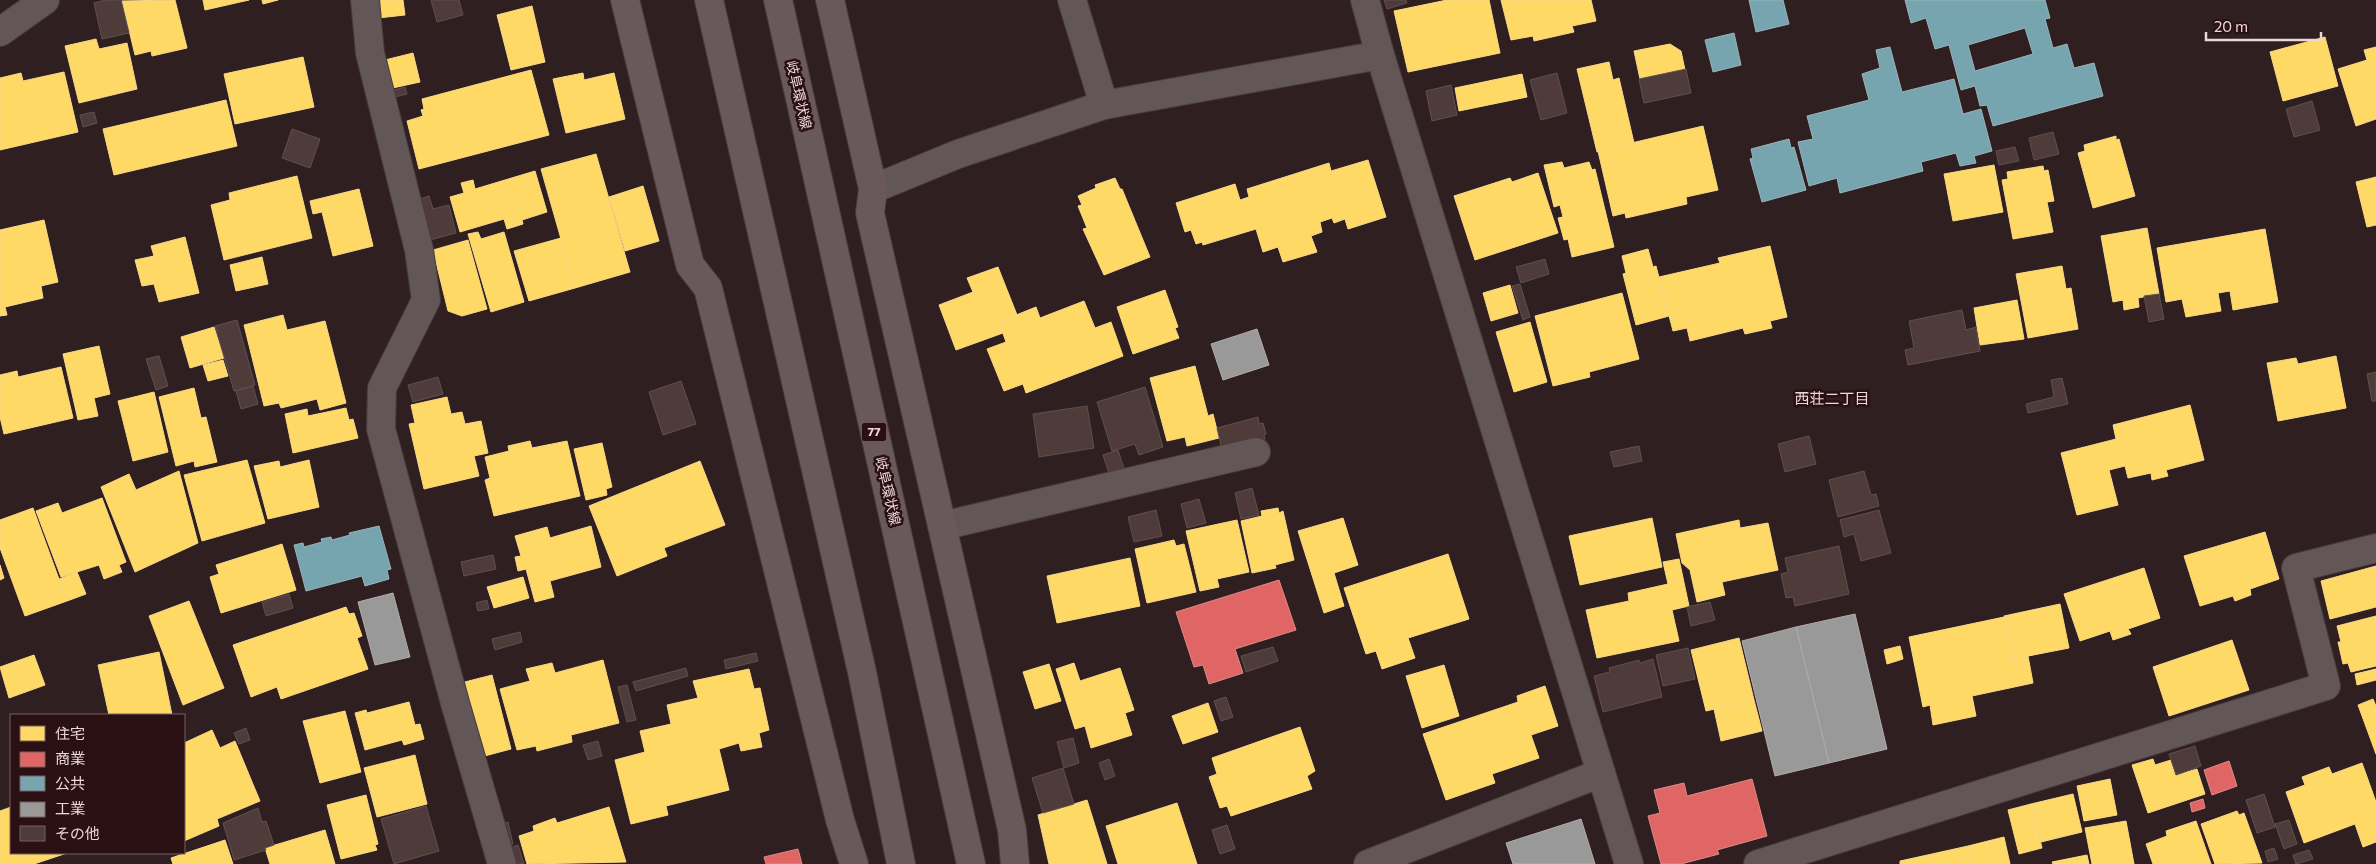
<svg xmlns="http://www.w3.org/2000/svg" width="2376" height="864" font-family="Commissioner,'Noto Sans JP',sans-serif">
	<style>
		.homes { fill: #ffd966; stroke: #f9d888 }
		.shops { fill: #e06666; stroke: #e38888 }
		.public { fill: #76a5af; stroke: #99b4bb; fill-rule: evenodd }
		.industry { fill: #999; stroke: #b2acac }
		.building { fill: #4e3b3a; stroke: #5e5150 }
		.lines { fill: none; stroke-linecap: round; stroke-linejoin: round }
		.street-casing { stroke: #493b3c; stroke-width: 30 }
		.primary-casing { stroke: #493b3c; stroke-width: 30 }
		.street { stroke: #635657; stroke-width: 28 }
		.primary { stroke: #69585c; stroke-width: 28 }
		.labels { text-anchor: middle; stroke-width: 5; stroke-linejoin: round; paint-order: stroke }
		.shield { fill: #2a1013; stroke: #b19b9d; stroke-width: 1 }
		.shield-label { font-size: 12px; font-weight: bold; fill: #ebd7d8 }
		.street-label { font-size: 14px; fill: #ebd7d8; stroke: #2a1013 }
		.neighbourhood-label { font-size: 15px; fill: #ebd7d8; stroke: #2a1013 }
	</style>
	<rect width="100%" height="100%" fill="#2f1f21"/>
	<g class="homes">
		<polygon points="175,0 187,48 152,56 151,51 135,55 122,1"/>
		<polygon points="203,0 249,0 205,10"/>
		<polygon points="262,0 278,0 263,4"/>
		<polygon points="376,0 403,0 405,15 378,18"/>
		<polygon points="1447,0 1489,0 1500,53 1408,72 1394,11"/>
		<polygon points="1501,0 1591,0 1596,21 1572,26 1574,32 1534,41 1533,36 1511,40"/>
		<polygon points="532,6 545,62 511,70 497,15"/>
		<polygon points="2325,37 2338,86 2283,101 2270,52"/>
		<polygon points="96,39 99,49 127,43 137,89 79,103 65,46"/>
		<polygon points="1670,44 1681,51 1685,70 1640,79 1634,51"/>
		<polygon points="2376,47 2376,119 2356,126 2338,69 2367,60 2364,50"/>
		<polygon points="413,53 420,82 388,89 381,61"/>
		<polygon points="303,57 314,107 235,124 224,74"/>
		<polygon points="1609,62 1613,80 1619,78 1634,143 1597,152 1577,69"/>
		<polygon points="531,70 549,135 419,169 407,121 423,116 421,110 424,109 422,99"/>
		<polygon points="64,72 78,132 0,150 0,78 21,73 23,81"/>
		<polygon points="583,73 584,80 614,73 625,119 566,133 553,79"/>
		<polygon points="1522,74 1527,97 1459,111 1455,88"/>
		<polygon points="226,100 237,146 114,175 103,129"/>
		<polygon points="1703,126 1718,190 1686,197 1687,204 1626,218 1625,213 1613,216 1598,151"/>
		<polygon points="2116,136 2116,140 2119,139 2135,196 2093,208 2078,153 2085,151 2084,145"/>
		<polygon points="596,154 630,272 575,288 541,169"/>
		<polygon points="1368,160 1386,217 1348,229 1345,219 1334,223 1332,218 1320,222 1322,232 1311,236 1317,252 1283,262 1278,247 1263,252 1256,229 1203,245 1202,242 1196,244 1191,230 1185,232 1176,203 1235,184 1240,200 1249,197 1247,189 1329,163 1331,171"/>
		<polygon points="1562,162 1564,168 1589,162 1592,170 1595,169 1614,247 1572,257 1568,239 1564,240 1558,218 1563,217 1560,205 1554,207 1544,165"/>
		<polygon points="1994,165 2003,212 1953,221 1944,174"/>
		<polygon points="2043,166 2044,171 2048,170 2054,201 2047,202 2053,232 2013,239 2002,180 2008,179 2007,172"/>
		<polygon points="535,171 547,212 522,220 523,224 507,229 504,219 460,232 450,197 464,193 461,183 473,180 475,189"/>
		<polygon points="1538,173 1558,233 1475,260 1454,196 1510,178 1512,182"/>
		<polygon points="297,176 312,238 224,260 211,205 230,200 229,193"/>
		<polygon points="2376,177 2376,225 2367,227 2356,182"/>
		<polygon points="1115,178 1120,189 1122,189 1150,257 1104,275 1083,229 1087,228 1078,206 1082,205 1078,196 1096,188 1095,185"/>
		<polygon points="643,186 659,241 625,251 609,197"/>
		<polygon points="359,189 373,246 333,256 322,212 313,214 310,201"/>
		<polygon points="44,220 58,282 41,286 43,298 5,307 7,315 0,316 0,230"/>
		<polygon points="2147,228 2159,294 2138,298 2139,307 2124,310 2123,300 2113,302 2101,236"/>
		<polygon points="2265,229 2278,302 2233,310 2230,291 2218,293 2221,311 2186,317 2182,299 2166,302 2157,248"/>
		<polygon points="478,232 481,239 504,232 524,302 491,312 468,234"/>
		<polygon points="185,237 199,293 159,302 154,284 142,286 135,260 154,256 151,246"/>
		<polygon points="561,238 575,288 529,301 514,251"/>
		<polygon points="468,240 487,309 462,316 448,311 433,250"/>
		<polygon points="1770,246 1787,317 1770,321 1772,328 1745,334 1743,328 1690,341 1687,328 1673,331 1659,277 1720,263 1718,258"/>
		<polygon points="1648,249 1653,267 1656,266 1669,316 1636,325 1623,274 1626,273 1622,256"/>
		<polygon points="262,257 268,284 236,291 230,265"/>
		<polygon points="2062,266 2066,289 2071,288 2078,329 2028,338 2016,274"/>
		<polygon points="998,267 1017,315 999,322 1003,333 956,350 939,305 973,292 967,278"/>
		<polygon points="1510,285 1518,313 1491,321 1483,293"/>
		<polygon points="1165,290 1178,327 1175,328 1179,338 1133,354 1117,307"/>
		<polygon points="1622,293 1639,359 1589,372 1590,377 1553,386 1535,316"/>
		<polygon points="2017,300 2024,339 1980,345 1974,308"/>
		<polygon points="1084,301 1095,328 1111,322 1123,356 1026,393 1023,384 1004,391 987,349 1006,342 999,322 1036,307 1040,318"/>
		<polygon points="283,315 287,330 325,321 346,403 320,410 317,399 281,408 279,403 264,406 244,325"/>
		<polygon points="1530,322 1547,382 1514,392 1496,332"/>
		<polygon points="214,327 224,358 190,368 181,337"/>
		<polygon points="99,346 110,394 94,398 98,416 78,420 63,354"/>
		<polygon points="2336,356 2346,408 2278,421 2267,363 2296,358 2298,364"/>
		<polygon points="223,360 228,376 208,381 203,365"/>
		<polygon points="1195,366 1208,416 1213,414 1219,438 1187,446 1185,437 1167,441 1150,378"/>
		<polygon points="61,367 73,418 4,434 0,417 0,375 17,371 18,377"/>
		<polygon points="194,388 201,418 206,417 217,462 195,467 194,461 176,466 159,397"/>
		<polygon points="154,392 168,452 133,461 118,401"/>
		<polygon points="447,397 451,414 462,412 465,424 481,421 488,453 474,456 479,476 424,489 409,424 415,423 411,405"/>
		<polygon points="2190,405 2204,460 2166,470 2168,476 2152,480 2151,473 2128,478 2125,466 2109,470 2118,505 2077,515 2061,453 2116,439 2113,425"/>
		<polygon points="346,408 349,420 353,419 358,438 293,453 285,414 307,409 308,416"/>
		<polygon points="530,441 532,448 567,441 580,496 494,516 485,480 490,478 485,457 509,451 508,446"/>
		<polygon points="602,443 612,487 606,489 607,495 586,500 574,449"/>
		<polygon points="247,460 265,523 202,541 184,475"/>
		<polygon points="309,460 319,507 268,519 254,466 279,461 280,467"/>
		<polygon points="700,461 725,525 664,548 667,556 617,576 589,506"/>
		<polygon points="179,471 198,543 135,572 101,487 129,474 136,490"/>
		<polygon points="102,498 126,562 119,565 122,572 104,579 99,565 61,577 36,511 58,503 62,513"/>
		<polygon points="33,508 67,601 25,616 0,548 0,520"/>
		<polygon points="1278,508 1279,513 1283,511 1294,560 1275,565 1276,568 1252,573 1241,521 1262,516 1261,511"/>
		<polygon points="1343,518 1358,565 1334,573 1344,606 1324,613 1298,531"/>
		<polygon points="1652,518 1662,567 1580,585 1569,536"/>
		<polygon points="1237,520 1249,572 1217,579 1219,587 1200,591 1186,531"/>
		<polygon points="1739,520 1740,528 1768,523 1778,570 1722,582 1725,595 1697,602 1690,570 1682,563 1676,534"/>
		<polygon points="591,526 601,567 550,581 554,597 535,602 526,569 518,571 515,557 521,556 515,536 547,527 550,538"/>
		<polygon points="2265,532 2279,579 2250,589 2251,595 2235,601 2233,596 2200,606 2184,556"/>
		<polygon points="1174,540 1176,546 1184,544 1196,592 1147,603 1135,549"/>
		<polygon points="282,544 296,590 221,613 210,577 219,574 216,565"/>
		<polygon points="1448,554 1469,619 1408,638 1415,658 1382,669 1376,651 1366,654 1344,588"/>
		<polygon points="1130,558 1140,606 1057,623 1047,576"/>
		<polygon points="1679,559 1689,606 1672,610 1679,641 1597,658 1586,610 1629,601 1628,593 1668,584 1663,562"/>
		<polygon points="0,565 4,578 0,580"/>
		<polygon points="2376,566 2376,607 2330,619 2321,581"/>
		<polygon points="2144,568 2160,618 2128,629 2131,634 2113,640 2110,631 2080,641 2064,594"/>
		<polygon points="77,572 86,594 67,601 59,579"/>
		<polygon points="523,577 529,598 494,608 487,587"/>
		<polygon points="189,601 224,688 183,705 149,616"/>
		<polygon points="2060,604 2069,648 2013,659 2004,616"/>
		<polygon points="346,607 349,614 354,613 362,636 357,638 368,669 281,699 277,687 251,697 233,645"/>
		<polygon points="2376,616 2376,666 2351,672 2348,663 2343,664 2338,642 2341,642 2337,626"/>
		<polygon points="2004,617 2013,659 2028,656 2033,683 1972,696 1976,716 1933,725 1930,705 1923,707 1909,637"/>
		<polygon points="1739,638 1754,700 1706,711 1691,650"/>
		<polygon points="2232,640 2249,690 2169,716 2153,667"/>
		<polygon points="1900,646 1903,659 1887,664 1884,650"/>
		<polygon points="159,652 172,715 109,715 98,665"/>
		<polygon points="34,655 45,685 9,698 0,667"/>
		<polygon points="603,660 619,723 571,735 572,742 537,751 536,746 517,750 500,689 530,681 526,669 552,663 555,673"/>
		<polygon points="1074,663 1080,681 1120,668 1134,710 1125,713 1132,735 1091,748 1085,726 1075,729 1056,669"/>
		<polygon points="1049,664 1061,701 1035,709 1023,672"/>
		<polygon points="1444,665 1459,716 1422,728 1406,676"/>
		<polygon points="749,669 754,689 760,688 769,730 759,733 762,747 741,751 739,743 719,749 729,790 666,806 668,815 631,824 615,760 645,752 640,731 671,724 667,705 698,698 693,681"/>
		<polygon points="2376,669 2376,680 2357,685 2355,674"/>
		<polygon points="492,675 511,749 477,758 457,684"/>
		<polygon points="1545,686 1558,726 1531,735 1539,758 1492,774 1495,783 1446,800 1423,734 1518,702 1517,696"/>
		<polygon points="2373,699 2376,706 2376,754 2358,705"/>
		<polygon points="1754,700 1762,731 1721,741 1714,709"/>
		<polygon points="409,702 415,725 420,724 424,739 404,745 402,740 365,750 355,713 366,710 367,713"/>
		<polygon points="1208,703 1218,732 1183,744 1172,716"/>
		<polygon points="345,711 361,772 320,783 303,721"/>
		<polygon points="1300,727 1315,771 1307,776 1312,789 1231,816 1227,806 1220,808 1209,777 1217,774 1212,758"/>
		<polygon points="212,730 220,748 235,741 260,801 217,819 219,826 184,841 184,743"/>
		<polygon points="415,755 427,804 377,817 364,768"/>
		<polygon points="2153,759 2155,765 2171,760 2176,775 2197,769 2205,794 2148,813 2132,765"/>
		<polygon points="2362,763 2376,802 2376,842 2363,847 2355,824 2304,843 2286,792 2305,785 2302,777 2329,767 2332,774"/>
		<polygon points="2110,779 2117,815 2084,821 2077,786"/>
		<polygon points="2073,794 2082,832 2041,842 2031,804"/>
		<polygon points="366,795 378,844 375,845 377,850 341,859 327,805"/>
		<polygon points="1087,800 1107,864 1049,864 1038,815"/>
		<polygon points="1177,803 1197,864 1118,864 1106,826"/>
		<polygon points="2031,804 2042,848 2019,854 2008,810"/>
		<polygon points="11,807 11,853 67,853 34,864 0,864 0,811"/>
		<polygon points="609,807 626,862 527,864 519,836 534,831 533,826 555,818 557,823"/>
		<polygon points="2237,811 2239,815 2244,813 2262,863 2215,864 2201,824"/>
		<polygon points="2126,821 2134,864 2092,864 2085,828"/>
		<polygon points="2196,821 2211,864 2153,864 2146,844 2167,836 2166,831"/>
		<polygon points="325,830 335,864 270,864 265,848"/>
		<polygon points="2004,837 2010,864 1972,864 1968,846"/>
		<polygon points="225,840 233,864 173,864 171,858"/>
		<polygon points="1968,846 1972,864 1934,864 1932,854"/>
		<polygon points="1932,854 1934,864 1900,864 1900,861"/>
		<polygon points="2087,855 2089,864 2053,864 2052,862"/>
	</g>
	<g class="shops">
		<polygon points="1279,580 1296,630 1235,649 1243,673 1209,684 1203,665 1194,667 1176,612"/>
		<polygon points="2229,761 2237,786 2212,795 2204,770"/>
		<polygon points="1752,779 1767,836 1717,850 1719,854 1681,864 1661,864 1648,816 1660,813 1654,790 1684,783 1687,796"/>
		<polygon points="2203,799 2205,808 2192,812 2190,803"/>
		<polygon points="798,849 802,864 766,864 764,857"/>
	</g>
	<g class="public">
		<polygon points="1749,0 1783,0 1789,24 1756,32"/>
		<path d="M1905 0H2045L2050 18 2045 19 2053 48 2067 44 2074 68 2094 63 2103 96 1993 126 1987 105 1980 106 1975 86 1961 90 1949 45 1935 49 1926 18 1911 23ZM2025 28 2033 54 1975 71 1968 45Z"/>
		<polygon points="1734,33 1741,65 1713,72 1705,40"/>
		<polygon points="1890,47 1902,92 1954,79 1963,114 1981,109 1992,151 1974,156 1976,163 1960,166 1956,153 1921,162 1923,171 1840,193 1837,178 1809,186 1798,142 1813,139 1807,116 1869,100 1862,74 1880,68 1876,50"/>
		<polygon points="1789,139 1791,148 1794,147 1806,190 1762,202 1750,159 1753,158 1751,149"/>
		<polygon points="379,526 391,569 387,570 389,579 365,586 362,576 306,591 294,545 303,543 304,547 322,542 321,539 331,537 332,540 350,535 349,533"/>
	</g>
	<g class="industry">
		<polygon points="1257,329 1269,365 1223,380 1211,344"/>
		<polygon points="393,593 410,657 375,665 358,602"/>
		<polygon points="1855,614 1887,749 1829,763 1796,627"/>
		<polygon points="1796,627 1829,763 1775,776 1742,641"/>
		<polygon points="1581,819 1595,864 1513,864 1506,843"/>
	</g>
	<g class="building">
		<polygon points="106,0 121,0 129,33 102,39 94,3"/>
		<polygon points="431,0 459,0 463,15 437,22"/>
		<polygon points="1384,0 1406,0 1407,3 1387,9"/>
		<polygon points="1686,69 1691,93 1644,103 1639,79"/>
		<polygon points="1557,73 1567,113 1541,120 1530,80"/>
		<polygon points="1451,85 1457,115 1432,121 1426,91"/>
		<polygon points="405,87 407,94 391,98 390,91"/>
		<polygon points="2312,101 2320,130 2294,137 2286,109"/>
		<polygon points="94,112 97,123 83,127 80,115"/>
		<polygon points="292,129 320,139 310,168 282,158"/>
		<polygon points="2053,132 2059,154 2034,160 2029,138"/>
		<polygon points="2015,147 2019,161 1999,165 1996,151"/>
		<polygon points="429,196 433,209 449,205 456,233 430,240 420,199"/>
		<polygon points="1545,259 1549,274 1521,283 1516,267"/>
		<polygon points="1520,284 1530,317 1523,320 1512,286"/>
		<polygon points="2159,294 2164,319 2149,322 2144,296"/>
		<polygon points="1962,310 1966,330 1976,327 1980,351 1908,365 1905,350 1914,348 1909,321"/>
		<polygon points="237,320 255,385 234,391 215,326"/>
		<polygon points="159,356 168,386 156,390 146,359"/>
		<polygon points="2376,372 2376,401 2372,401 2367,374"/>
		<polygon points="438,377 443,394 413,402 408,385"/>
		<polygon points="2062,378 2068,404 2028,413 2026,404 2054,397 2051,380"/>
		<polygon points="681,381 696,424 663,435 649,392"/>
		<polygon points="253,386 258,404 241,409 236,391"/>
		<polygon points="1145,387 1163,447 1139,455 1135,444 1112,451 1097,402"/>
		<polygon points="1087,406 1094,448 1039,457 1033,414"/>
		<polygon points="1258,417 1259,424 1263,423 1266,434 1264,435 1265,439 1222,450 1217,428"/>
		<polygon points="1809,436 1816,464 1785,472 1778,444"/>
		<polygon points="1639,446 1642,461 1614,467 1610,452"/>
		<polygon points="1118,450 1126,475 1111,480 1103,455"/>
		<polygon points="1864,471 1871,495 1876,494 1879,506 1838,517 1829,480"/>
		<polygon points="1252,488 1259,515 1241,519 1235,493"/>
		<polygon points="1199,499 1206,523 1187,528 1181,504"/>
		<polygon points="1156,510 1162,536 1134,542 1128,517"/>
		<polygon points="1879,510 1891,553 1861,561 1854,534 1844,537 1840,520"/>
		<polygon points="1839,546 1849,594 1795,606 1793,597 1786,598 1781,574 1788,572 1785,558"/>
		<polygon points="493,555 496,569 464,576 461,562"/>
		<polygon points="289,594 293,608 266,616 262,602"/>
		<polygon points="487,600 489,609 478,611 476,603"/>
		<polygon points="1710,602 1715,620 1691,626 1687,607"/>
		<polygon points="520,632 522,642 495,650 492,639"/>
		<polygon points="1273,647 1278,661 1246,672 1241,656"/>
		<polygon points="1688,648 1695,679 1663,686 1656,655"/>
		<polygon points="756,653 758,661 726,669 724,660"/>
		<polygon points="1653,659 1662,697 1603,712 1594,676 1610,672 1609,668 1639,660 1640,663"/>
		<polygon points="686,668 688,676 636,691 633,682"/>
		<polygon points="627,685 636,720 627,722 618,687"/>
		<polygon points="1226,697 1233,717 1221,721 1214,701"/>
		<polygon points="246,728 250,740 239,744 234,733"/>
		<polygon points="1073,738 1079,763 1064,768 1057,742"/>
		<polygon points="598,741 602,756 588,760 583,745"/>
		<polygon points="2195,746 2201,766 2176,775 2169,754"/>
		<polygon points="1109,759 1115,776 1105,780 1099,763"/>
		<polygon points="1063,768 1074,804 1043,813 1032,778"/>
		<polygon points="2264,794 2275,827 2257,833 2246,800"/>
		<polygon points="426,806 439,851 394,864 381,819"/>
		<polygon points="258,808 262,822 266,821 274,845 265,848 266,850 234,860 223,823"/>
		<polygon points="2289,820 2297,844 2284,849 2275,824"/>
		<polygon points="508,822 513,844 501,846 495,826"/>
		<polygon points="1227,825 1235,849 1220,854 1212,830"/>
		<polygon points="518,845 524,864 508,864 503,850"/>
		<polygon points="2274,848 2278,859 2268,862 2265,851"/>
		<polygon points="2309,850 2313,859 2296,864 2293,855"/>
	</g>
	<g class="lines">
		<defs>
			<g id="street">
				<polyline points="365,0 370,53 419,250 426,300 382,388 381,429 455,703 502,864"/>
				<polyline points="1072,0 1104,105"/>
				<polyline points="1365,0 1380,55 1629,864"/>
				<polyline points="0,32 45,0"/>
				<polyline points="873,189 958,154 1104,105 1380,55"/>
				<polyline points="942,526 1256,452"/>
				<polyline points="1368,864 1601,773"/>
				<polyline points="1758,864 2326,686 2296,568 2376,548"/>
			</g>
			<g id="primary">
				<polyline points="625,0 690,265 708,288 840,820 854,864"/>
				<polyline points="709,0 862,672 901,864"/>
				<polyline points="778,0 971,864"/>
				<polyline points="830,0 873,189 870,213 1012,830 1015,864"/>
			</g>
		</defs>
		<use href="#street" class="street-casing"/>
		<use href="#primary" class="primary-casing"/>
		<use href="#street" class="street"/>
		<use href="#primary" class="primary"/>
	</g>
	<g class="labels">
		<rect class="shield" x="861.5" y="422.5" width="25" height="19" rx="4"/>
		<g class="shield-label">
			<text x="874" y="436">77</text>
		</g>
		<g class="street-label">
			<text transform="translate(799 95) rotate(77)" y="5">岐阜環状線</text>
			<text transform="translate(888 491) rotate(77)" y="5">岐阜環状線</text>
		</g>
		<g class="neighbourhood-label">
			<text x="1832" y="404">西荘二丁目</text>
		</g>
	</g>
	<rect x="10" y="714" width="175" height="140" fill="#2a1013" stroke="#776062"/>
	<rect x="20" y="726" width="25" height="15" fill="#ffd966" stroke="#776062"/>
	<text x="55" y="739" font-size="15" fill="#ebd7d8">住宅</text>
	<rect x="20" y="752" width="25" height="15" fill="#e06666" stroke="#776062"/>
	<text x="55" y="764" font-size="15" fill="#ebd7d8">商業</text>
	<rect x="20" y="776" width="25" height="15" fill="#76a5af" stroke="#776062"/>
	<text x="55" y="789" font-size="15" fill="#ebd7d8">公共</text>
	<rect x="20" y="802" width="25" height="15" fill="#999999" stroke="#776062"/>
	<text x="55" y="814" font-size="15" fill="#ebd7d8">工業</text>
	<rect x="20" y="826" width="25" height="15" fill="#4e3b3a" stroke="#776062"/>
	<text x="55" y="839" font-size="15" fill="#ebd7d8">その他</text>
	<path d="M2206 32v8h115v-8" fill="none" stroke="#ebd7d8" stroke-width="2.5"/>
	<text x="2214" y="32" font-size="15" fill="#ebd7d8" stroke="#2a1013" stroke-width="4" paint-order="stroke">20 m</text>
</svg>
